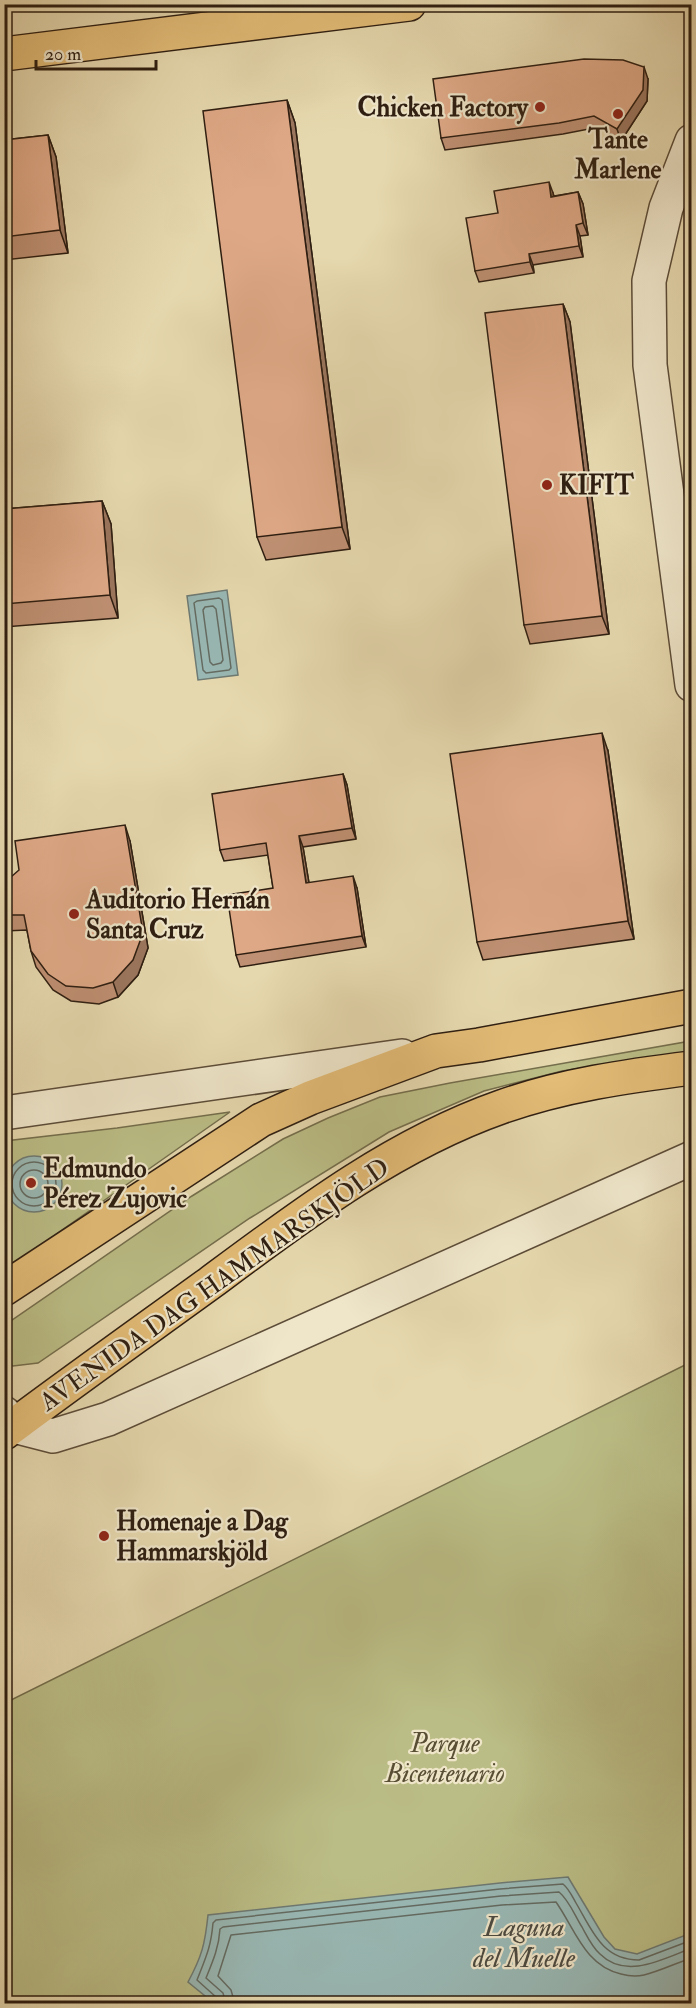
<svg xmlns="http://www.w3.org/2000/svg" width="696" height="2008" font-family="'IM FELL Double Pica',serif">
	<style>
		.green { fill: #bbbd86; stroke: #746e4c; stroke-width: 1.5 }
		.water { fill: #99b8b4; stroke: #6e7a73; stroke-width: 1.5 }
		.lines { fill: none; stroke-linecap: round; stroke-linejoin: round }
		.shore { stroke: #646b62; stroke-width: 1.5 }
		.minor-casing { stroke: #5c4c38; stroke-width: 36 }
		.major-casing { stroke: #2e1e11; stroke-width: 36 }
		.minor { stroke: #efe6ca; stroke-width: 33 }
		.major { stroke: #e3bc77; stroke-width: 33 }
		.wall { fill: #bf9073; stroke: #2e1e11; stroke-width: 1.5 }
		.shaded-wall { fill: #9b765e; stroke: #2e1e11; stroke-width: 1.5 }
		.building { fill: #dea886; stroke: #2e1e11; stroke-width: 1.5 }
		.poi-dot { fill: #8f2418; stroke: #efe6ca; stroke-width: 2 }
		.labels { text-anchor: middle; stroke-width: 4.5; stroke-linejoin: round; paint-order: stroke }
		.poi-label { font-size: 26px; font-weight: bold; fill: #2e1e11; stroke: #efe6ca; text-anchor: start }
		.street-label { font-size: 26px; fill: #2e1e11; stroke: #efe6ca }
		.park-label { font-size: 26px; font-style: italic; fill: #584e34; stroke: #efe6ca }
		.water-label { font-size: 27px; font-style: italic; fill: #4e4c42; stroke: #efe6ca }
	</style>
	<rect width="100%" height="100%" fill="#e6d8ae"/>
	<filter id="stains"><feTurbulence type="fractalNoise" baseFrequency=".00333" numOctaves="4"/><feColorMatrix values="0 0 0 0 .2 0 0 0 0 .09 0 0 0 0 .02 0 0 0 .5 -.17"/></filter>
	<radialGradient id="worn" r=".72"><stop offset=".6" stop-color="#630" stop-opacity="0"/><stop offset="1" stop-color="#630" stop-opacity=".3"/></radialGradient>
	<g class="green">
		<polygon points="691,1041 691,1051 562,1071 484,1091 389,1132 250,1218 38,1363 13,1366 5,1360 5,1325 192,1196 283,1139 328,1118 380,1097 450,1083"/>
		<polygon points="230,1112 5,1270 5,1141 117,1128"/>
		<polygon points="691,1362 691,2003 5,2004 5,1703"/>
	</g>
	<g class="water">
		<polygon points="227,590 238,675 198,680 187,596"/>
		<circle cx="34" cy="1184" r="28"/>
		<path d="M568 1877 604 1937 615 1949 637 1954 691 1933V2003L215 2004 188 1982C202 1956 205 1944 208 1915L500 1883Z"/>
	</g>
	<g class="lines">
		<g class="shore">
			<polygon points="219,598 222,600 231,668 229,670 206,673 203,670 194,603 197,601"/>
			<polygon points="213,606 216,609 223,660 221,663 213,665 210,662 203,610 205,607"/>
			<circle cx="34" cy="1184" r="22"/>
			<circle cx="34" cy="1184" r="14"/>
			<path d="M218 2004 216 1997 197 1980C206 1957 211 1947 213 1923L216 1920 500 1889 563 1884C569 1889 572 1896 576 1903 592 1930 602 1960 639 1960L692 1940"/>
			<path d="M226 2004 223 1993 206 1978C213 1961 219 1947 220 1929L223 1927 501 1896 559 1892C569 1900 575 1916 582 1927 587 1936 592 1947 600 1954 626 1980 663 1959 692 1948"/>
			<path d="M235 2004 231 1990 218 1976 231 1935 502 1905 556 1902C575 1929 585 1966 621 1974 628 1976 636 1977 644 1975 660 1971 676 1963 692 1958"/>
		</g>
		<defs>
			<g id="minor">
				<polyline points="692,141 666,208 649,281 650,365 692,685"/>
				<polyline points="4,1113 402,1056"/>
				<polyline points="4,1413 14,1426 53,1436 108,1419 692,1158"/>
			</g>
			<g id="major">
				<polyline points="4,54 409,4"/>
				<polyline points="4,1289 261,1120 310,1098 436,1051 479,1045 692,1006"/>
				<path d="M4 1433C72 1382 141 1333 210 1283 300 1216 393 1145 501 1107 563 1085 627 1076 692 1068"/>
			</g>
		</defs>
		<use href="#minor" class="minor-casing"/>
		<use href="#major" class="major-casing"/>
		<use href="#minor" class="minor"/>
		<use href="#major" class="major"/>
	</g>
	<g class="wall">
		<polygon points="648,79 647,101 621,141 599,127 563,134 445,150 441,138"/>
		<polygon points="287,100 295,123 350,549 266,560 257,537"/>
		<polygon points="48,135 56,157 68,253 4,260 4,140"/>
		<polygon points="578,192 583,204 588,235 580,236 583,257 533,265 534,273 479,282 475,271 553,193 554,196"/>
		<polygon points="563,304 570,322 609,634 530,644 524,625"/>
		<polygon points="102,501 111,524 118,618 4,627 4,509"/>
		<polygon points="608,751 634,939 483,960 477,942"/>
		<polygon points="343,774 347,785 356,839 303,847 309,883 357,888 366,947 240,967 236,955 273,888 268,855 224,861 220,850"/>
		<polygon points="130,841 148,948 138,975 118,997 99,1004 71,1001 53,990 36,967 31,951 27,930 4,931 4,883"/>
	</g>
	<g class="shaded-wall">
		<polygon points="644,67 648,79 647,101 621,141 617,129"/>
		<polygon points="287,100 295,123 350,549 342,527"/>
		<polygon points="48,135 56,157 68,253 60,230"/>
		<polygon points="549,182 553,193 555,208 551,197"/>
		<polygon points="578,192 583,204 588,235 583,223"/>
		<polygon points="576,225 580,236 583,257 579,246"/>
		<polygon points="529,254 533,265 534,273 530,262"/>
		<polygon points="563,304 570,322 609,634 602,616"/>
		<polygon points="102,501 111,524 118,618 110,595"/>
		<polygon points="602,733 608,751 634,939 628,921"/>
		<polygon points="343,774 347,785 356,839 352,828"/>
		<polygon points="125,825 130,841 148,948 138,975 118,997 113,982"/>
		<polygon points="299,836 303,847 311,895 306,883"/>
		<polygon points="353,876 357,888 366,947 362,936"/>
	</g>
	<g class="building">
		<polygon points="584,59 623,60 644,67 643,90 617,129 594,116 559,123 441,138 433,79"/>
		<polygon points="287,100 342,527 257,537 203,111"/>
		<polygon points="48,135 60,230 4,237 4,140"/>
		<polygon points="549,182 551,197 578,192 583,223 576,225 579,246 529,254 530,262 475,271 466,218 498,213 494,191"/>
		<polygon points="563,304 602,616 524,625 485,313"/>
		<polygon points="102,501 110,595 4,604 4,509"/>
		<polygon points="602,733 628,921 477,942 450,754"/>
		<polygon points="343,774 352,828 299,836 306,883 353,876 362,936 236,955 227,895 273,888 266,843 220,850 212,794"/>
		<polygon points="125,825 143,933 133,960 113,982 93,988 66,986 48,974 31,951 24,915 4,915 4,883 19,870 15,841"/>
	</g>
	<g class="poi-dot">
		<circle cx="540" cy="107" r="6"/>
		<circle cx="618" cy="114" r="6"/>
		<circle cx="547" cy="485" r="6"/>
		<circle cx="74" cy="914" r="6"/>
		<circle cx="31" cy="1183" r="6"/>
		<circle cx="104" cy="1536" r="6"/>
	</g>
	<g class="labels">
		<g class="poi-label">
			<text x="528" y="116" text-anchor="end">Chicken Factory</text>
			<text x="618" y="148" text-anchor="middle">Tante<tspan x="618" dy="30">Marlene</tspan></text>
			<text x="559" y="494">KIFIT</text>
			<text x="86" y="908">Auditorio Hernán<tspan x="86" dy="30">Santa Cruz</tspan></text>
			<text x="43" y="1177">Edmundo<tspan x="43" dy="30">Pérez Zujovic</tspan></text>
			<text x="116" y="1530">Homenaje a Dag<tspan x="116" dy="30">Hammarskjöld</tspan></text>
		</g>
		<g class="street-label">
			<text transform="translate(214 1284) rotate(-35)" y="9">AVENIDA DAG HAMMARSKJÖLD</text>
		</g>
		<g class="park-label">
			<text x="445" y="1752">Parque<tspan x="445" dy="30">Bicentenario</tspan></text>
		</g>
		<g class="water-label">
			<text x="524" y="1936">Laguna<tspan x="524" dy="31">del Muelle</tspan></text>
		</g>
	</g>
	<rect width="696" height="2008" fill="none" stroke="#e6d8ae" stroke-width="24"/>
	<rect x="6" y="6" width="684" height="1996" fill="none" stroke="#2e1e11" stroke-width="3"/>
	<rect x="12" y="12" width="672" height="1984" fill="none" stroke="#2e1e11" stroke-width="1.5"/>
	<path d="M36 60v9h120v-9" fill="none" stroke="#2e1e11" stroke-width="3"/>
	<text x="45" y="60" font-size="18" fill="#2e1e11" stroke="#efe6ca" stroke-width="4.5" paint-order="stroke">20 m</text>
	<rect width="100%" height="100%" filter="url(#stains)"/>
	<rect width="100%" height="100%" fill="url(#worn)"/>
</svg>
